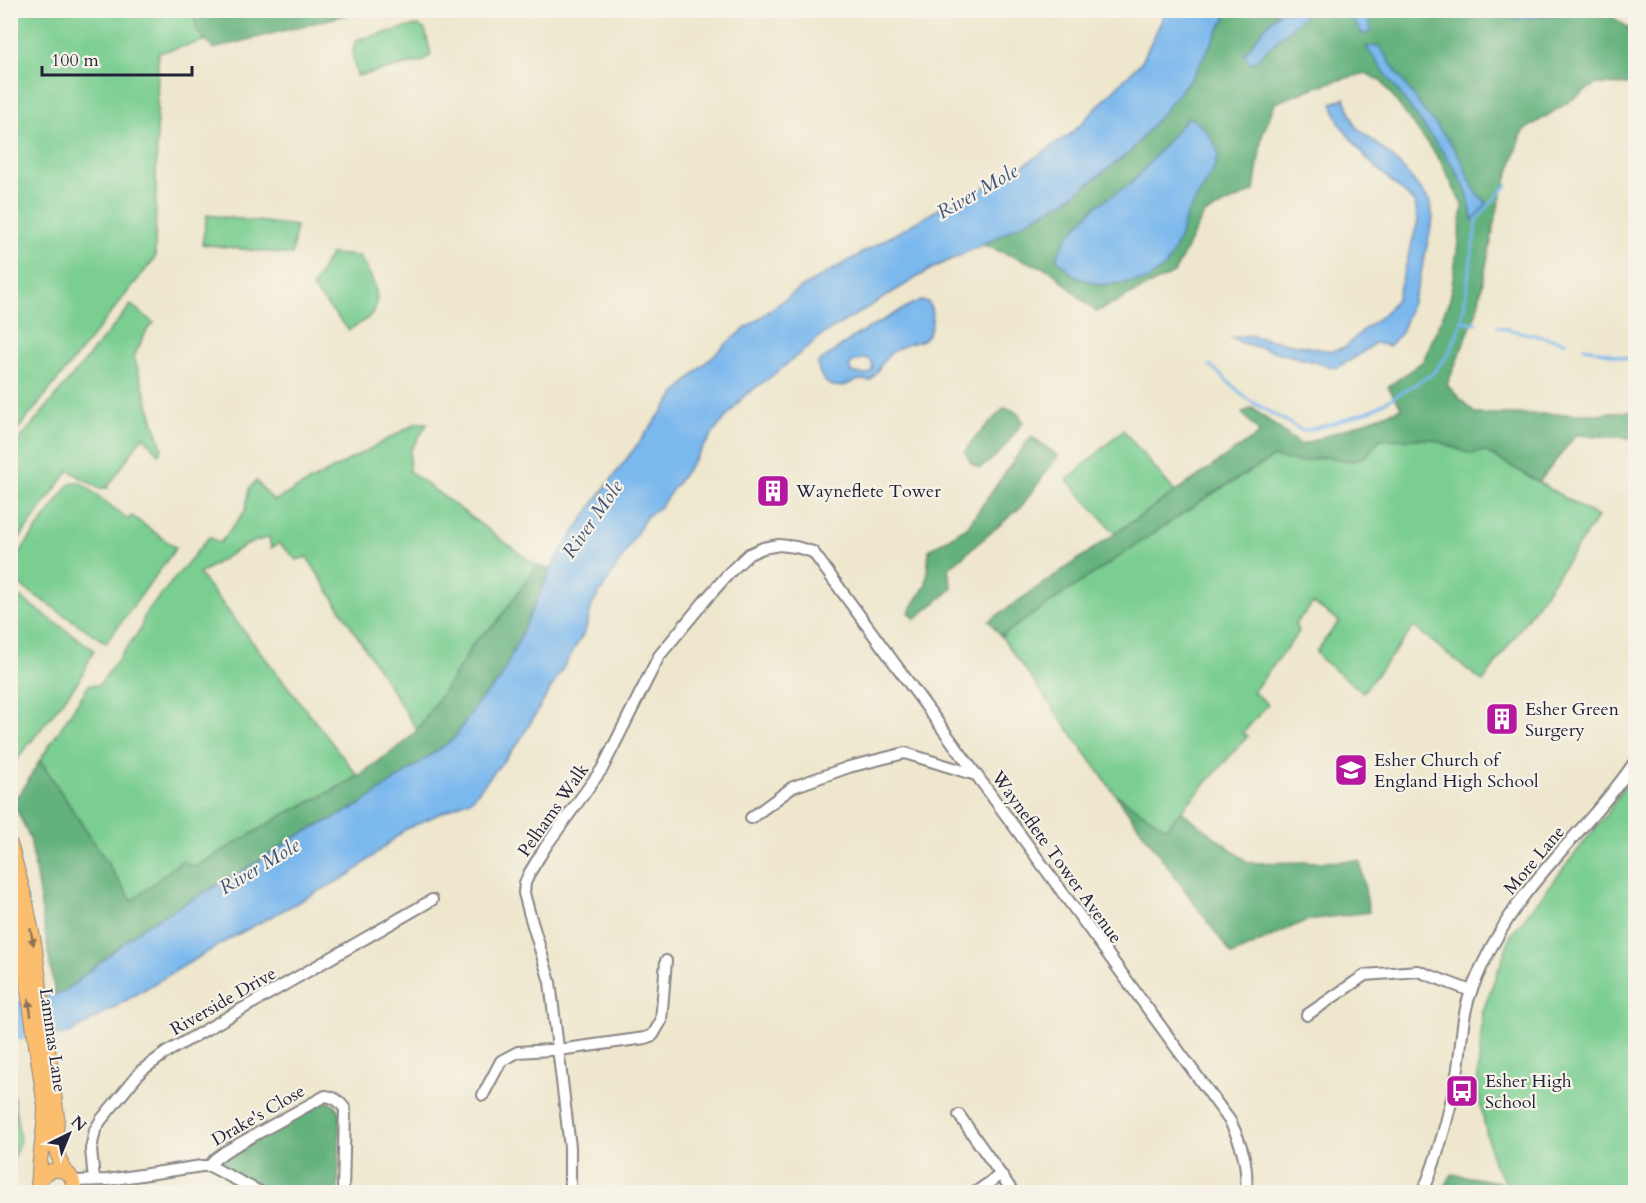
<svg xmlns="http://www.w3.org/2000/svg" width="1646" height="1203" font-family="Cardo,serif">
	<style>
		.green { fill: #7ace91; stroke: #4e7866; stroke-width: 1.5 }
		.forest { fill: #63b17b; stroke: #426a5b; stroke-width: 1.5 }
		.water { fill: #7ab8ed; stroke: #4e6d94; stroke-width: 1.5; fill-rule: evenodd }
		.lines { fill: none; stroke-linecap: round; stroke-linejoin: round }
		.stream { stroke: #7ab8ed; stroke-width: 3 }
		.minor-casing { stroke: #888484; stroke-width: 14 }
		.major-casing { stroke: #888484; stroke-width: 16 }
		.minor { stroke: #fff; stroke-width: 10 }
		.major { stroke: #fbbe6e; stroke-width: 14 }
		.rail-casing { stroke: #22223b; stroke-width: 5 }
		.rail { stroke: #f7f3e8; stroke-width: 3; stroke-dasharray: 9; stroke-linecap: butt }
		.oneway { fill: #8e7054 }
		.labels { text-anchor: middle; stroke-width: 4.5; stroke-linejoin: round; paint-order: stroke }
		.poi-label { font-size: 18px; fill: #22223b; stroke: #f7f3e8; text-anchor: start }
		.street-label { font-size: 18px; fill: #22223b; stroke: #f7f3e8 }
		.water-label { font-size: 20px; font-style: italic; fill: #415679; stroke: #f7f3e8 }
	</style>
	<rect width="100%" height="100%" fill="#f7f3e8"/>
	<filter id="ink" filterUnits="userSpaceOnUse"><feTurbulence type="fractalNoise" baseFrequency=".0167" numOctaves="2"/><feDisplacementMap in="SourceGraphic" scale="12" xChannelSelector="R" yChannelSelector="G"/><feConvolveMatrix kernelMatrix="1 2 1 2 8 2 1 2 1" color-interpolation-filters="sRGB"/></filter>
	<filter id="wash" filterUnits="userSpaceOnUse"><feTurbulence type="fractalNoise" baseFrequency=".008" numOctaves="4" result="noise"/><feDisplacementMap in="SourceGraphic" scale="24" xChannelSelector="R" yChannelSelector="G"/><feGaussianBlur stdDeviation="1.35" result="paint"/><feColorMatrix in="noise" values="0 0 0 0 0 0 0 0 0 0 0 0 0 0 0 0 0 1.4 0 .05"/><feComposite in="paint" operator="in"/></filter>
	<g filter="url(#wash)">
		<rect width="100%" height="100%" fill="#eee7cd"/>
		<g class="green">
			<polygon points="11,11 318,11 158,53 155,258 11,438"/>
			<path d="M418 25 425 30 431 54 424 61 357 76C354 63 350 52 356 40Z"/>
			<polygon points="207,215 296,226 292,255 202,244"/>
			<path d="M330 254 359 256C369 272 387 299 369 317 364 322 355 326 349 330L312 288Z"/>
			<polygon points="131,305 154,323 147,330 134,357 162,449 158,454 143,436 107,488 98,488 69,470 11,550 11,450"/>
			<polygon points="417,423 428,423 410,451 409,471 537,566 497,622 473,643 462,664 417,730 307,557 297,560 279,543 271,548 269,537 245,545 199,574 358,776 332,791 285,814 195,867 181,861 132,901 40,760 89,685 99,685 140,630 145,614 209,537 220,543 245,511 249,489 256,481 274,501"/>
			<polygon points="1123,430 1175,492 1115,533 1067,480"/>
			<polygon points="1380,439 1432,439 1471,454 1485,451 1598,517 1483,682 1414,627 1363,692 1322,660 1316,652 1339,621 1313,603 1295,624 1299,632 1253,692 1268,704 1243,733 1248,736 1166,828 1115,794 1001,636 1215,492 1274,457 1300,462 1325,457 1353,461 1366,456"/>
			<polygon points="80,482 128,519 132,516 176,548 106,643 11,579 11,564 70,484"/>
			<polygon points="11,591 94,650 80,679 11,767"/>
			<polygon points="1635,768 1635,1192 1520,1192 1505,1182 1493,1163 1477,1089 1483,1011 1511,935 1608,812"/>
			<polygon points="11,1082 20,1139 11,1168"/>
		</g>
		<g class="forest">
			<polygon points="1494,10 1512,19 1553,16 1564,11 1605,11 1635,33 1635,85 1596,84 1523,131 1499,202 1477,311 1447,385 1475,414 1596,414 1635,411 1635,438 1576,435 1539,482 1485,451 1471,454 1432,439 1380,439 1366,456 1353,461 1325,457 1300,462 1274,457 1215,492 1001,636 989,621 1260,433 1242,413 1252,408 1301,445 1402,408 1388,387 1423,361 1450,299 1463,207 1440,160 1381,81 1366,73 1321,85 1275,103 1262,136 1254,191 1204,214 1174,273 1096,312 1050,270 982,245 1065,201 1130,152 1193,76 1229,11 1281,11 1263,29 1284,32 1309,11"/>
			<polygon points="230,11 230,10 360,11 213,49 197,31 194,15"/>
			<path d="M1005 407C1013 410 1020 413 1023 422 1011 438 997 460 979 468L971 463 965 452 972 441Z"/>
			<polygon points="1031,436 1058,456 1021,507 948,569 952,589 915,619 909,612 926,585 929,550 967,527"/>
			<polygon points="537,566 551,569 500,680 478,702 455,738 360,805 294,838 248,868 143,927 63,993 55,994 30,838 12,800 22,791 40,760 132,901 181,861 195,867 285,814 332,791 358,776 404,743 417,730 462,664 473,643 497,622"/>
			<polygon points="1115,794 1166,828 1181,811 1249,863 1360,861 1369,912 1307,920 1232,955"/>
			<polygon points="329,1102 334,1104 340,1113 338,1192 268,1192 217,1166 221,1160 319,1103"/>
			<polygon points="1452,1174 1499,1182 1513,1192 1442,1192"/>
		</g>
		<g class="water">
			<polygon points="1281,10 1309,11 1252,64 1244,55 1263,29"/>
			<polygon points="1166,11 1229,11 1193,76 1130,152 1065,201 982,245 931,269 822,335 780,370 744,396 717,428 660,507 646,517 624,555 592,605 585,631 519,742 472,799 406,829 351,874 231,938 69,1034 11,1040 11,1004 63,993 143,927 248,868 294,838 360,805 455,738 478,702 500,680 556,559 598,497 646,433 677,392 703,365 734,337 799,289 939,209 1006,177 1071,134 1142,61"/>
			<polygon points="1352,11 1365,11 1372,32 1362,34 1349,13"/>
			<polygon points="1494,11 1564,10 1564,11 1553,16 1512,19"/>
			<path d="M1379 46C1393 66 1405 85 1419 104 1434 124 1452 141 1463 164 1469 177 1474 195 1487 203L1473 221 1467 193 1455 169 1366 47Z"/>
			<polygon points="1345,98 1355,126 1392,157 1409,175 1429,200 1433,218 1419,282 1401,333 1389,346 1375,343 1359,355 1336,368 1239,342 1232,338 1248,335 1270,340 1331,351 1346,347 1364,329 1383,315 1397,298 1418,221 1415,203 1369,161 1352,140 1339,123 1332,103"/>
			<path d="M1188 117C1205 125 1212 137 1219 154L1212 173 1187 214 1178 241 1166 266 1147 280 1101 285 1076 277 1056 258 1068 236 1096 206 1133 182Z"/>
			<path d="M922 301 928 302C935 314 934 333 921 341 918 343 914 342 911 343 904 346 895 349 890 354 881 362 878 373 870 381 866 380 863 380 860 380 854 381 848 385 842 386 827 389 818 376 818 363L855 336 914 303ZM865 358 870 360 873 367 871 372 865 375 852 372 849 365 855 361Z"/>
		</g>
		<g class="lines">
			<g class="stream">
				<polyline points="1463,321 1476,323"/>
				<polyline points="1498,327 1565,342"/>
				<polyline points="1584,347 1636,361"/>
				<polyline points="1210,365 1247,399 1303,431 1328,425 1372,410 1431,375 1450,352 1462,321 1477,219 1507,185"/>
			</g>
		</g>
	</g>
	<g filter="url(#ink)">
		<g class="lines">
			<defs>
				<g id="minor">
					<polyline points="751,818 793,787 849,767 905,753 976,775"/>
					<polyline points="1307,1015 1365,975 1418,971 1471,991"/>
					<polyline points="483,1095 501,1061 518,1052 566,1049 645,1038 653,1035 661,1021 666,961"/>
					<polyline points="959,1115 1013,1192"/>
					<path d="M210 1166 215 1159 226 1151 325 1096C335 1097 339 1101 345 1109L343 1192"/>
					<polyline points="94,1180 91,1149 95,1130 101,1120 141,1071 167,1052 432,900"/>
					<polyline points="73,1181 107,1180 202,1166 210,1166 260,1192"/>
					<path d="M570 1192V1147L550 982 529 912 524 893 525 883 530 872 546 846 602 769 659 656 707 598 731 571 749 554 763 548 779 545 796 547 813 552 1230 1121C1243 1147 1248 1164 1246 1192"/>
					<polyline points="976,1192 1000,1175"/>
					<path d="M1423 1192C1439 1154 1449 1115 1457 1074 1462 1046 1461 1016 1472 989 1484 958 1501 928 1520 901 1556 852 1602 811 1636 760"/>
				</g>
				<g id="major">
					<polyline points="10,844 25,898 34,942 57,1117 55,1148 64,1171"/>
					<path d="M10 885 26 976 45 1107C45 1129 40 1151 39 1174 39 1180 37 1186 38 1192"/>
					<path d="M39 1180C53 1162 77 1169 73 1192"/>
				</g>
			</defs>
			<use href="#minor" class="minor-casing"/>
			<use href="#major" class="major-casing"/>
			<use href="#minor" class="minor"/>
			<use href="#major" class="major"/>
			<defs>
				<polyline id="rail" points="1628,10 1636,16"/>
			</defs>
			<use href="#rail" class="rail-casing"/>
			<use href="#rail" class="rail"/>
		</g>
		<defs><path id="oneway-solid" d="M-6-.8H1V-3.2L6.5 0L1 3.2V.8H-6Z" transform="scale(1.5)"/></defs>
		<g class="oneway">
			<use href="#oneway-solid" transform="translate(32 937) rotate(80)"/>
			<use href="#oneway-solid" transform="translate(30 1008) rotate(-97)"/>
		</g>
	</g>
	<defs>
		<symbol id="building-square" viewBox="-11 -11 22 22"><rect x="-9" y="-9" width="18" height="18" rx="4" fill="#b5179e" stroke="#f7f3e8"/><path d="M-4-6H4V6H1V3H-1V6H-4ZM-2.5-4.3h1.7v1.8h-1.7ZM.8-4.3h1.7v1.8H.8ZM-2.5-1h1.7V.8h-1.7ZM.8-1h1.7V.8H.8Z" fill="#fff"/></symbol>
		<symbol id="school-square" viewBox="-11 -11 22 22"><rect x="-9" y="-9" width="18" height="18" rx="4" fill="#b5179e" stroke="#f7f3e8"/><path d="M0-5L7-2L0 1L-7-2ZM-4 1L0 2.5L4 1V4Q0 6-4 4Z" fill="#fff"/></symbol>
		<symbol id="bus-square" viewBox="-11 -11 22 22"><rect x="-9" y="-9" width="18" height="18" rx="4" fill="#b5179e" stroke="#f7f3e8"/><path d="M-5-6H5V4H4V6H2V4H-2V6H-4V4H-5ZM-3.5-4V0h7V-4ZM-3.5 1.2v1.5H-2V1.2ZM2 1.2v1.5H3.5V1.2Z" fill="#fff"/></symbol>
	</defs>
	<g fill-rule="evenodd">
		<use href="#building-square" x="754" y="472" width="38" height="38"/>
		<use href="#building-square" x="1483" y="700" width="38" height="38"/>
		<use href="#school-square" x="1332" y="751" width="38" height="38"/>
		<use href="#bus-square" x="1443" y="1072" width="38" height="38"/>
	</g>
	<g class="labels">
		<g class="poi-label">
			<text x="796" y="497">Wayneflete Tower</text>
			<text x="1525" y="715">Esher Green<tspan x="1525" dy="21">Surgery</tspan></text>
			<text x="1374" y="766">Esher Church of<tspan x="1374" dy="21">England High School</tspan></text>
			<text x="1485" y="1087">Esher High<tspan x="1485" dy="21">School</tspan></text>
		</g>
		<g class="street-label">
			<text transform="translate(553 810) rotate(-55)" y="6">Pelhams Walk</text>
			<text transform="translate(1057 857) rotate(54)" y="6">Wayneflete Tower Avenue</text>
			<text transform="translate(1534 860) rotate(-50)" y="6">More Lane</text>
			<text transform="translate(223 1001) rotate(-30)" y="6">Riverside Drive</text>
			<text transform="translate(53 1040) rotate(82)" y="6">Lammas Lane</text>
			<text transform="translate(258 1115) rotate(-30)" y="6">Drake's Close</text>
		</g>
		<g class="water-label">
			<text transform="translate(977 191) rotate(-30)" y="7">River Mole</text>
			<text transform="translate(592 519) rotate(-55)" y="7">River Mole</text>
			<text transform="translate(259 866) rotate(-31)" y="7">River Mole</text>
		</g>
	</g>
	<rect width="1646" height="1203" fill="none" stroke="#f7f3e8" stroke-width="36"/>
	<g transform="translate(69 1134) rotate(43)" stroke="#f7f3e8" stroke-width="4.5" paint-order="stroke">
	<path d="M0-4.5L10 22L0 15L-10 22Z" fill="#22223b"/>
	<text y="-9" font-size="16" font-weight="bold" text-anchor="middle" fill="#22223b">N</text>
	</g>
	<path d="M42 66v9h150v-9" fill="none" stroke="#22223b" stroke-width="3"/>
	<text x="51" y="66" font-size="18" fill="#22223b" stroke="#f7f3e8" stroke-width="4.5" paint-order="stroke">100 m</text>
</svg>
